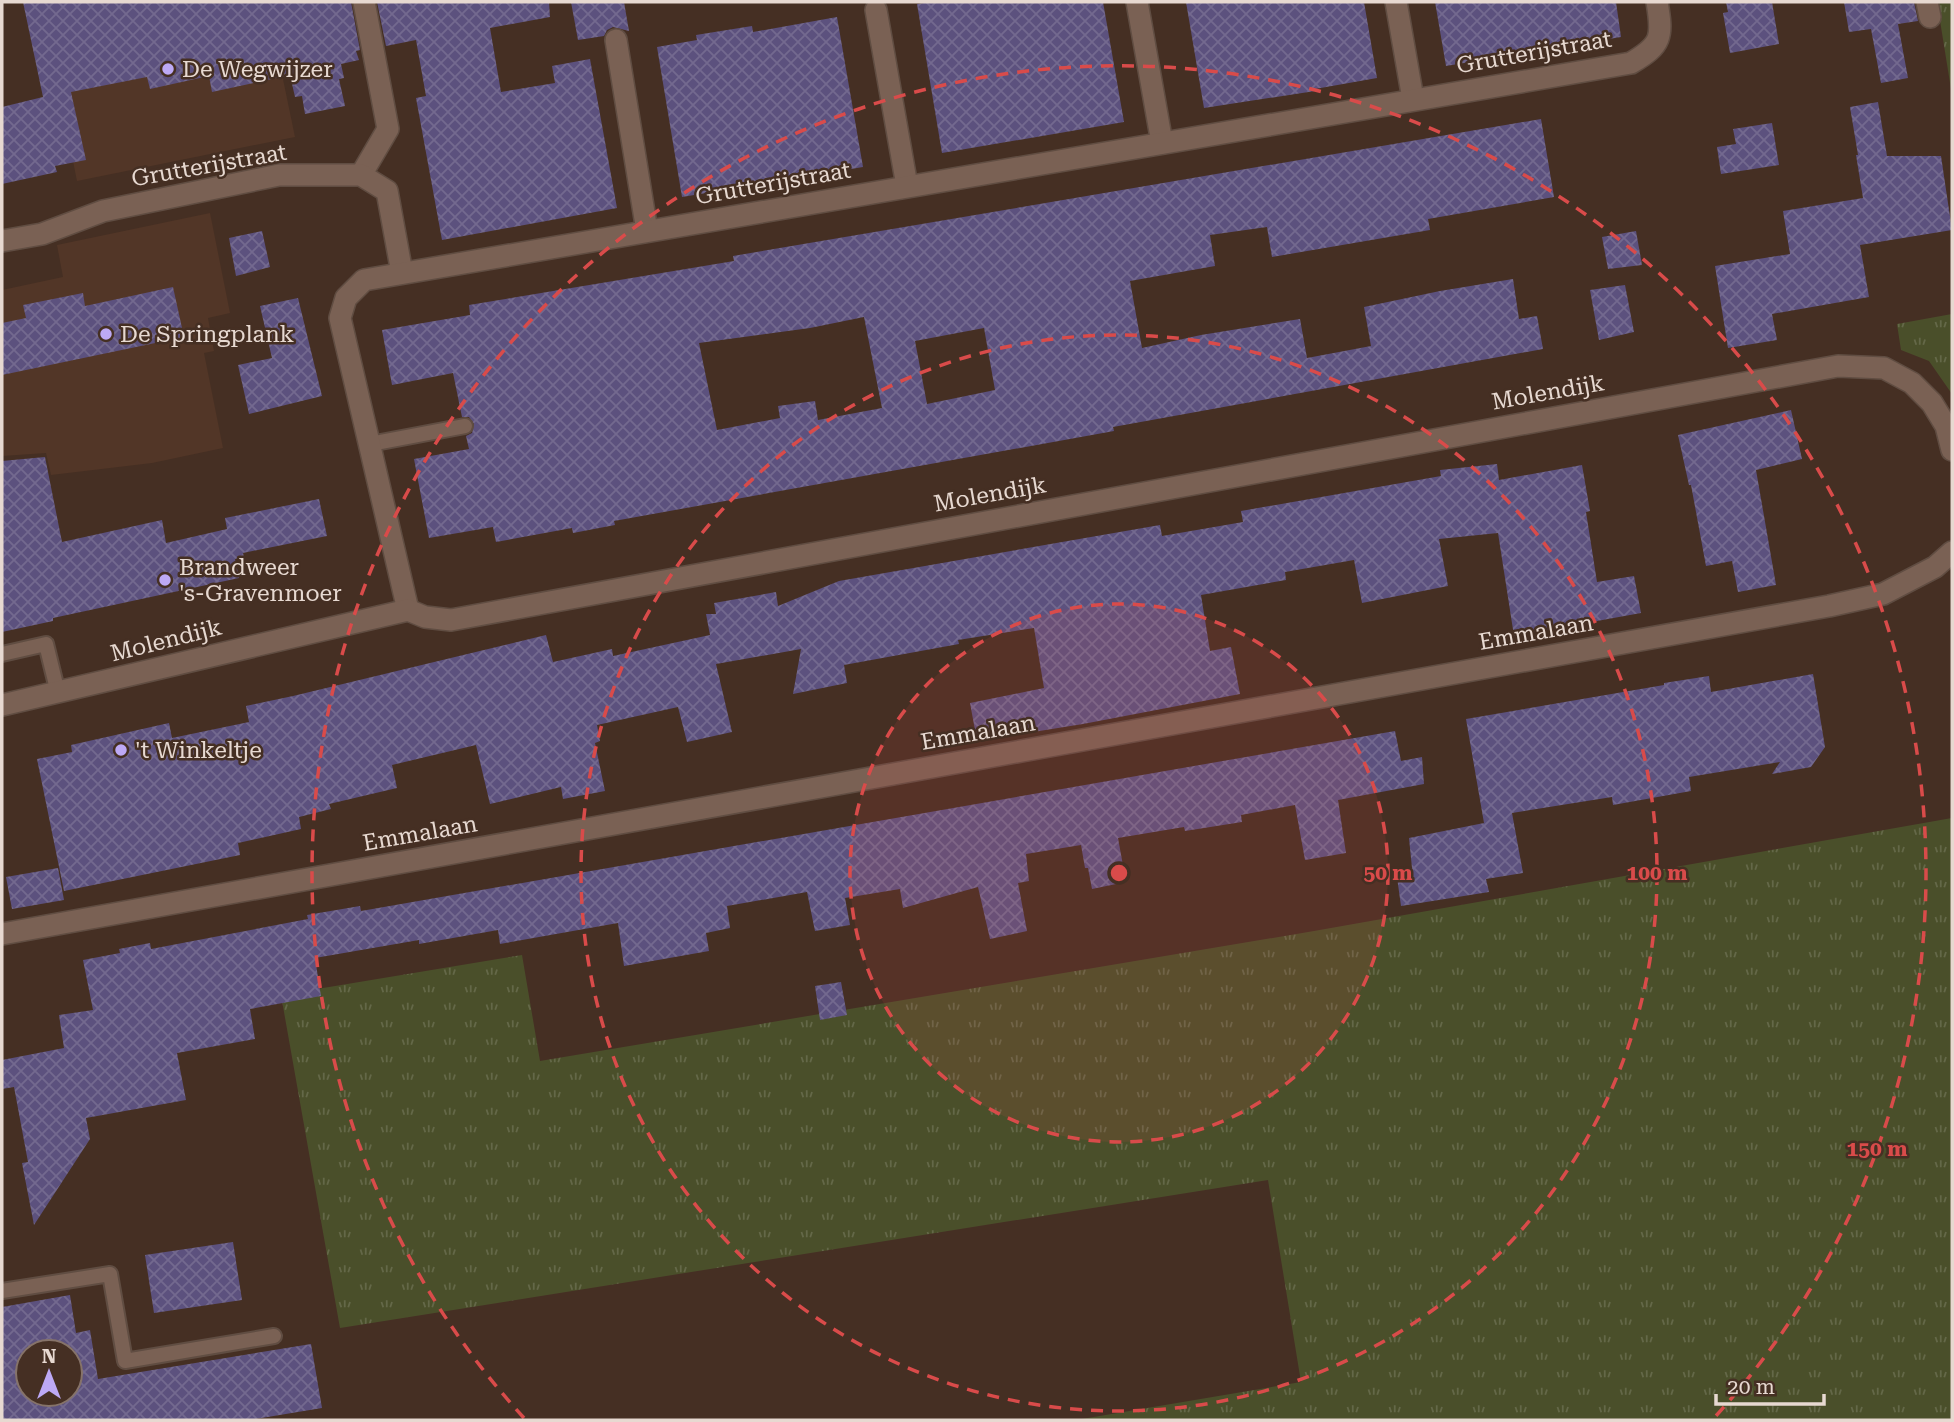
<svg xmlns="http://www.w3.org/2000/svg" width="1954" height="1422" font-family="'Roboto Serif',serif">
	<style>
		.built { fill: #523627 }
		.grass { fill: url(#grass-tufts) }
		.building { fill: url(#building-cross-hatch); fill-rule: evenodd }
		.lines { fill: none; stroke-linecap: round; stroke-linejoin: round }
		.service-casing { stroke: #604d42; stroke-width: 18 }
		.minor-casing { stroke: #604d42; stroke-width: 24 }
		.tertiary-casing { stroke: #604d42; stroke-width: 24 }
		.service { stroke: #7a6154; stroke-width: 14 }
		.minor { stroke: #7a6154; stroke-width: 21 }
		.tertiary { stroke: #7a6154; stroke-width: 21 }
		.ring { fill: none; stroke: #d94b4a; stroke-width: 3.5; stroke-dasharray: 12 9 }
		.poi-dot { fill: #bda9f5; stroke: #452f23; stroke-width: 2.5 }
		.labels { text-anchor: middle; stroke-width: 5; stroke-linejoin: round; paint-order: stroke }
		.street-label { font-size: 23px; fill: #e7d9d1; stroke: #452f23 }
		.poi-label { font-size: 23px; fill: #e7d9d1; stroke: #452f23; text-anchor: start }
		.centre { fill: #d94b4a; stroke: #452f23; stroke-width: 3.5 }
		.ring-label { font-size: 21px; text-anchor: middle; font-weight: bold; fill: #d94b4a; stroke: #452f23; stroke-width: 5; stroke-linejoin: round; paint-order: stroke }
	</style>
	<defs>
		<pattern id="grass-tufts" width="24" height="20" patternUnits="userSpaceOnUse" patternTransform="scale(1.75)"><rect width="24" height="20" fill="#4a4f2a"/><path d="M3 7l-1-3M5 7V3M7 7l1-3M15 17l-1-3M17 17v-4M19 17l1-3" fill="none" stroke="#646848"/></pattern>
		<pattern id="building-cross-hatch" width="8" height="8" patternUnits="userSpaceOnUse" patternTransform="scale(1.75)"><rect width="8" height="8" fill="#5c517e"/><path d="M0 0l8 8M0 8l8-8" fill="none" stroke="#73698f"/></pattern>
	</defs>
	<rect width="100%" height="100%" fill="#452f23"/>
	<g class="built">
		<polygon points="41,2 267,2 295,137 77,181"/>
		<polygon points="210,213 230,313 208,318 214,351 204,353 223,448 152,463 51,475 46,453 2,456 2,290 63,277 57,245"/>
	</g>
	<g class="grass">
		<polygon points="1937,2 1952,2 1952,95"/>
		<polygon points="1952,314 1952,394 1929,361 1901,350 1897,324"/>
		<polygon points="1952,818 1952,1420 1076,1420 1301,1382 1268,1180 340,1328 281,995 522,955 540,1061 1314,931"/>
	</g>
	<g class="building">
		<polygon points="23,2 351,2 360,50 356,51 359,60 341,64 344,78 339,79 345,106 305,114 302,96 295,97 290,75 212,92 209,76 150,89 147,77 71,92 86,160 55,166 57,172 2,184 2,107 43,97"/>
		<polygon points="377,2 549,2 550,17 490,28 501,92 555,83 552,66 590,59 617,208 442,240 416,98 426,96 416,40 386,46"/>
		<polygon points="571,2 624,2 629,31 613,27 607,30 604,36 578,40"/>
		<polygon points="931,2 1103,2 1124,122 942,153 917,4"/>
		<polygon points="1186,2 1364,2 1377,78 1315,89 1315,91 1204,108"/>
		<polygon points="1435,2 1616,2 1621,37 1446,66"/>
		<polygon points="1726,2 1772,2 1779,44 1730,53 1723,13 1728,12"/>
		<polygon points="1844,2 1914,2 1918,21 1898,24 1908,78 1881,83 1871,29 1849,32"/>
		<polygon points="837,17 863,167 682,197 657,47 697,40 696,35 752,26 753,32"/>
		<polygon points="1878,102 1887,156 1941,156 1952,230 1860,245 1869,297 1772,314 1777,340 1728,348 1715,266 1790,254 1783,211 1863,198 1856,155 1858,155 1850,107"/>
		<path d="M1541 119 1554 197 1428 219 1430 230 1272 257 1267 227 1210 235 1215 266 1130 281 1142 348 1201 335 1300 319 1307 358 1371 346 1364 307 1440 291 1513 279 1519 319 1537 316 1543 349 1113 427 1114 431 614 521 615 525 573 533 572 528 496 542 493 527 429 538 414 459 469 449 466 436 472 433 474 424 469 417H462L453 373 392 385 382 330 470 315 469 305 734 261 733 256ZM864 317 882 408 818 420 815 401 778 406 780 418 717 430 699 343 810 328ZM984 328 995 390 927 404 915 341Z"/>
		<polygon points="1772,123 1779,165 1721,174 1717,147 1736,144 1733,129"/>
		<polygon points="262,231 270,267 236,276 229,238"/>
		<polygon points="1636,231 1642,265 1608,269 1602,237"/>
		<polygon points="1625,285 1634,332 1599,340 1590,290"/>
		<polygon points="173,287 184,337 2,375 2,323 26,318 23,305 83,293 85,306"/>
		<polygon points="298,298 322,396 249,414 238,365 272,358 260,306"/>
		<polygon points="1791,410 1802,459 1756,470 1776,585 1738,592 1732,561 1706,566 1691,485 1689,485 1678,435"/>
		<polygon points="45,457 62,542 162,520 166,543 227,529 225,518 319,499 327,536 243,553 244,557 235,559 239,578 53,618 53,621 2,632 2,461"/>
		<polygon points="1497,464 1499,480 1582,465 1590,511 1586,512 1597,582 1634,576 1641,613 1514,636 1498,533 1439,539 1448,586 1362,603 1354,560 1285,572 1286,580 1201,595 1210,651 1231,647 1240,694 1083,724 977,741 970,703 1044,688 1034,628 958,640 959,644 844,665 847,683 793,694 801,649 716,664 732,732 687,742 678,707 597,725 600,741 595,743 605,791 563,799 561,787 490,804 476,745 392,765 397,788 329,804 331,809 299,817 301,829 238,843 240,855 64,891 37,759 72,752 71,745 169,723 172,738 249,722 246,706 293,696 546,635 553,662 612,649 613,656 710,635 706,614 716,614 714,603 776,592 778,606 839,581 1160,525 1162,536 1243,522 1241,511 1441,476 1440,470"/>
		<polygon points="1813,674 1825,747 1811,767 1772,774 1780,762 1689,777 1691,791 1613,805 1612,797 1512,813 1523,873 1486,879 1489,892 1401,906 1396,870 1412,868 1409,838 1484,823 1466,719 1664,685 1664,683 1709,676 1711,692"/>
		<polygon points="1395,731 1401,761 1422,757 1424,784 1338,800 1346,853 1305,860 1295,805 1241,815 1242,822 1185,831 1184,827 1118,838 1126,882 1092,889 1088,868 1085,868 1081,845 1026,854 1029,881 1018,883 1027,931 990,939 978,887 903,908 900,889 845,898 850,925 815,931 807,892 727,906 730,928 706,933 709,951 624,966 618,923 500,944 498,930 419,944 419,940 315,958 321,996 250,1009 255,1039 177,1053 186,1100 86,1118 90,1139 34,1225 22,1163 28,1162 14,1087 2,1089 2,1060 64,1048 59,1015 93,1010 83,960 120,953 119,949 150,943 151,949 308,919 307,915 360,906 361,911"/>
		<polygon points="58,868 64,900 12,909 6,877"/>
		<polygon points="841,982 847,1015 820,1020 815,986"/>
		<polygon points="233,1242 242,1300 154,1313 145,1255"/>
		<path d="M70 1295 76 1333 90 1330 98 1379 311 1344 322 1408 249 1420H2V1307ZM28 1352H70V1394H28Z"/>
	</g>
	<g class="lines">
		<defs>
			<g id="service">
				<polyline points="370,444 465,426"/>
				<polyline points="2,654 46,644 58,693"/>
				<polyline points="2,1291 110,1274 125,1361 274,1336"/>
			</g>
			<g id="minor">
				<polyline points="1137,2 1162,143"/>
				<polyline points="1396,2 1413,99"/>
				<polyline points="1927,2 1930,17"/>
				<polyline points="876,10 907,186"/>
				<polyline points="616,40 647,231"/>
				<polyline points="361,175 388,129 364,2"/>
				<polyline points="2,241 42,234 103,211 279,175 361,175 387,191 402,273"/>
				<path d="M408 610 340 318 346 298 364 280 1631 63C1662 45 1663 37 1657 2"/>
				<polyline points="2,934 1829,606 1883,594 1935,567 1952,552"/>
			</g>
			<polyline id="tertiary" points="2,705 408,610 425,617 451,620 1838,366 1884,368 1912,383 1932,403 1946,426 1952,450"/>
		</defs>
		<use href="#service" class="service-casing"/>
		<use href="#minor" class="minor-casing"/>
		<use href="#tertiary" class="tertiary-casing"/>
		<use href="#service" class="service"/>
		<use href="#minor" class="minor"/>
		<use href="#tertiary" class="tertiary"/>
	</g>
	<circle cx="1119" cy="873" r="269" fill="#d94b4a" fill-opacity=".12"/>
	<g class="ring">
		<circle cx="1119" cy="873" r="269"/>
		<circle cx="1119" cy="873" r="538"/>
		<path d="M524 1418A807 807 0 1 1 1714 1418"/>
	</g>
	<g class="poi-dot">
		<circle cx="168" cy="69" r="7"/>
		<circle cx="106" cy="334" r="7"/>
		<circle cx="165" cy="580" r="7"/>
		<circle cx="121" cy="750" r="7"/>
	</g>
	<g class="labels">
		<g class="street-label">
			<text transform="translate(1534 52) rotate(-10)" y="8">Grutterijstraat</text>
			<text transform="translate(209 165) rotate(-10)" y="8">Grutterijstraat</text>
			<text transform="translate(773 183) rotate(-10)" y="8">Grutterijstraat</text>
			<text transform="translate(1548 392) rotate(-10)" y="8">Molendijk</text>
			<text transform="translate(990 494) rotate(-10)" y="8">Molendijk</text>
			<text transform="translate(1536 632) rotate(-10)" y="8">Emmalaan</text>
			<text transform="translate(166 640) rotate(-14)" y="8">Molendijk</text>
			<text transform="translate(978 732) rotate(-10)" y="8">Emmalaan</text>
			<text transform="translate(420 833) rotate(-10)" y="8">Emmalaan</text>
		</g>
		<g class="poi-label">
			<text x="182" y="77">De Wegwijzer</text>
			<text x="120" y="342">De Springplank</text>
			<text x="179" y="575">Brandweer<tspan x="179" dy="26">'s-Gravenmoer</tspan></text>
			<text x="135" y="758">'t Winkeltje</text>
		</g>
	</g>
	<circle cx="1119" cy="873" r="10" class="centre"/>
	<g class="ring-label">
		<text x="1388" y="880">50 m</text>
		<text x="1657" y="880">100 m</text>
		<text x="1877" y="1156">150 m</text>
	</g>
	<rect width="1954" height="1422" fill="none" stroke="#e7d9d1" stroke-width="7"/>
	<g transform="translate(49 1373)"><circle r="33" fill="#452f23" stroke="#867369" stroke-width="2"/>
	<path d="M0-5L12 26L0 18L-12 26Z" fill="#bda9f5"/>
	<text y="-10" font-size="19" font-weight="bold" text-anchor="middle" fill="#e7d9d1">N</text>
	</g>
	<path d="M1716 1394v10h108v-10" fill="none" stroke="#e7d9d1" stroke-width="3.5"/>
	<text x="1727" y="1394" font-size="21" fill="#e7d9d1" stroke="#452f23" stroke-width="5" paint-order="stroke">20 m</text>
</svg>
